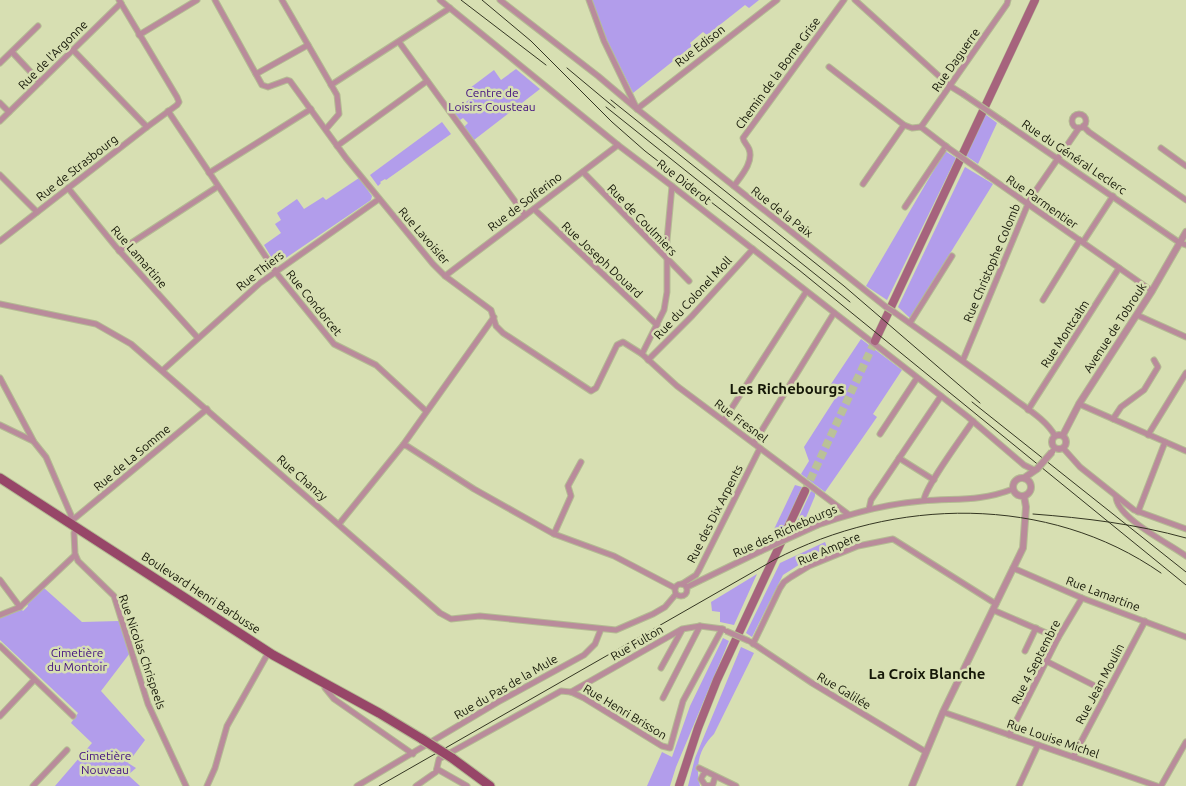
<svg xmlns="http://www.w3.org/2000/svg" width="1186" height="786" font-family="Ubuntu,sans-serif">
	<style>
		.green { fill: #b29deb }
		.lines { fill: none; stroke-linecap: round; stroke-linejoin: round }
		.secondary-tunnel { stroke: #bac198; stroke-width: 8; stroke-dasharray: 8 4; stroke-linecap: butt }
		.minor-casing { stroke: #b4bb93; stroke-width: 7 }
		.tertiary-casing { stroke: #b4bb93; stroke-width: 8 }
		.secondary-casing { stroke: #b4bb93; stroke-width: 9 }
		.primary-casing { stroke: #b4bb93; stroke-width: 11 }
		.minor { stroke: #b98b9b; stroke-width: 5 }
		.tertiary { stroke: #b98b9b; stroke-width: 6 }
		.secondary { stroke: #a6637d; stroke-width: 8 }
		.primary { stroke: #974668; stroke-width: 9 }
		.rail { stroke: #343622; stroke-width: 1 }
		.minor-bridge-casing { stroke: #b4bb93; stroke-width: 7; stroke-linecap: butt }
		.tertiary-bridge-casing { stroke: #b4bb93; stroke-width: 8; stroke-linecap: butt }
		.primary-bridge-casing { stroke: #b4bb93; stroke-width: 11; stroke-linecap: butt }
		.minor-bridge { stroke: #b98b9b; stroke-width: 5 }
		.tertiary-bridge { stroke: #b98b9b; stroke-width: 6 }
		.primary-bridge { stroke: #974668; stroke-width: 9 }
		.labels { text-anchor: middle; stroke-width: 5; stroke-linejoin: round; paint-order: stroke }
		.street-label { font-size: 12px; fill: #151707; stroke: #d7dfb2 }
		.park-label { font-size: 12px; fill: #410f7f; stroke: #d7dfb2 }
		.quarter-label { font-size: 15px; font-weight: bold; fill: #151707; stroke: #d7dfb2 }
	</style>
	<rect width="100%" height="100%" fill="#d7dfb2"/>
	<g class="green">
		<polygon points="592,0 759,0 749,8 745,5 707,35 703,32 690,43 692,46 633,93 606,38"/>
		<polygon points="516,69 540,89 474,140 464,127 468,123 463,118 460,120 454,112 471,98 466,91 494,70 501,80"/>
		<polygon points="985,114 997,123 978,164 965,155"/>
		<polygon points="442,122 451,134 386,180 385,179 380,182 381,183 378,186 370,175"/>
		<polygon points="945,151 956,158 887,300 866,286"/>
		<polygon points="965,167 993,184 910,318 898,307"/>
		<polygon points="359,178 372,196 371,200 277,264 273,260 264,245 281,233 275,224 281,220 277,213 297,199 304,209 323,197 326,200"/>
		<polygon points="861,339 902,370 873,414 877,417 825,492 801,474 809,461 804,447 838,394 829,387"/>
		<polygon points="795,485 802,487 779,538 767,544"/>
		<polygon points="811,491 815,493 815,496 802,527 792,532"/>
		<polygon points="825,542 827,547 783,575 752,637 746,633 780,563"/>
		<polygon points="757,574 734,625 720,622 720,612 712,611 711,602"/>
		<polygon points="44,588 82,622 119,621 130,653 101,691 145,740 128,763 136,768 128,775 140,786 55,786 92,743 71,723 78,713 0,640 0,618 21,609 23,611 28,606 27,604"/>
		<polygon points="723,638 729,641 676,767 670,786 647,786 662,752 672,757 690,706"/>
		<path d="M741 647 754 653 714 734C699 749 695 765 700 786H688L695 758Z"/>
	</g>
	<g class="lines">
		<polyline class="secondary-tunnel" points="805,491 875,341"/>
		<defs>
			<g id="minor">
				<polyline points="215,0 262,85 268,87 287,80 290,81 346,158 433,264 445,276 491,310 496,326 503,333 591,391 596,388 617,345 623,342 642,354 677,386 848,514"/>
				<polyline points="282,0 337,95 339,114 326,129"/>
				<polyline points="440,0 618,145 672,186 968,417 1024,465 1034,470"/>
				<polyline points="500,0 598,76 637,109 886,307"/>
				<polyline points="589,0 604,41 637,109"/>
				<polyline points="855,0 950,86 963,94"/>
				<polyline points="139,35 197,0"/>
				<polyline points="399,42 525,215"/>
				<polyline points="73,50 147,127"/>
				<polyline points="12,52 40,82"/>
				<polyline points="0,63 38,26"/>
				<polyline points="829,67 904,125 912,128 921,127"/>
				<polyline points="256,74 308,45"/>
				<polyline points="331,85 450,8"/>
				<polyline points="0,103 9,112"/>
				<polyline points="637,109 777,0"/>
				<polyline points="168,111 278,275 334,344 376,365 426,411"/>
				<circle cx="1079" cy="121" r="7"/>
				<polyline points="0,121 121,3"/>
				<polyline points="1004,122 1180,243 1186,245"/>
				<polyline points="1083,126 1089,132 1186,200"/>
				<polyline points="921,127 1007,4 1008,0"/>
				<polyline points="921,127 947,147"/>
				<polyline points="337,146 427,81"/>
				<polyline points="1161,148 1186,166"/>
				<polyline points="583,172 689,281"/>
				<polyline points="209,173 311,109"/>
				<polyline points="0,175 37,212"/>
				<polyline points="988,176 1152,291"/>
				<polyline points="863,184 904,125"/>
				<path d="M734 186C741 176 754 162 749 149 747 144 744 143 743 138L844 0"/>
				<polyline points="68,188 116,247 198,338"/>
				<polyline points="905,207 946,146"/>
				<polyline points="534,209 657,325"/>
				<polyline points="0,241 147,127 177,105 179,102 177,97 119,0"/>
				<polyline points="1083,242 1113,196"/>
				<polyline points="119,251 217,187"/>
				<polyline points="445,276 618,145"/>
				<polyline points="1043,300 1080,240"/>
				<polyline points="0,304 96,324 131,344 440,613 451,619 480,616 616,630 653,614 665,607 676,594"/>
				<path d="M894 312C933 340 972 367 1009 395 1024 407 1046 419 1055 436"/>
				<polyline points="1137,315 1186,337"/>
				<polyline points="910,323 952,256"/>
				<polyline points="642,354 664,310 667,292 667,240 672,186"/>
				<polyline points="648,360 692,316 753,249"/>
				<polyline points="963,360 1030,199 1079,128"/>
				<polyline points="163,370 260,283 379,199"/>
				<polyline points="0,378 34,442 46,457 71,515 69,522"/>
				<polyline points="1079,404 1186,451"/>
				<polyline points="1028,410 1119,268"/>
				<polyline points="1113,419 1121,407 1144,390 1158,367 1154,360"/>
				<polyline points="724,420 806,292"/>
				<polyline points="0,425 33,441"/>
				<polyline points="880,434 917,378"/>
				<polyline points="1148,435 1186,373"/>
				<polyline points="754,443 834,313"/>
				<polyline points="403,445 407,446 474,489 554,534 614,556 675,588"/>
				<polyline points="1063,448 1080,467 1134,510 1186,529"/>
				<polyline points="899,458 934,480"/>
				<path d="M1116 497C1117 518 1170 544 1186 556"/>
				<path d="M924 500C925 487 963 436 973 421"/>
				<polyline points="869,509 871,500 941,396"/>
				<polyline points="1138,512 1165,442"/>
				<polyline points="69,523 207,409"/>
				<polyline points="339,524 403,445 494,317"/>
				<path d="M818 525C852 513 886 504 922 501 957 498 979 502 1013 489"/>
				<polyline points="74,533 75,554 78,561 114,596 148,704 186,786"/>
				<polyline points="554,534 571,496 568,486 581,462"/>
				<polyline points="1013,568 1082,598 1186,637"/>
				<polyline points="0,580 20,607"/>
				<circle cx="681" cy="590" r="6"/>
				<polyline points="682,584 696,575 699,570 760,448"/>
				<polyline points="687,587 761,551"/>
				<polyline points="993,610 1058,638"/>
				<polyline points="0,615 20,607 75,555"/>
				<polyline points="751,642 812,683 926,752"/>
				<polyline points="753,644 780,588 784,582 791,577 809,566 858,546 893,539 996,604"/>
				<polyline points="0,646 73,716"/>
				<polyline points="1025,651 1036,628"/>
				<polyline points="1046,661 1107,692"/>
				<polyline points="661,668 682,630"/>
				<polyline points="325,688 334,699 413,754"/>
				<polyline points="571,692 682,629 700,626 723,629"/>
				<polyline points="663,698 700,626"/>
				<polyline points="943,712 1157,786"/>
				<polyline points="0,716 34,680"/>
				<polyline points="1009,735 1058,638 1082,598"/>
				<polyline points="1073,757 1145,621"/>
				<polyline points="699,768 736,786"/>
				<polyline points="437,769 467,786"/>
				<polyline points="706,772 703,775 701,779 705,785 709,786 713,784 715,777"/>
				<polyline points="33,786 67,750"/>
				<polyline points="207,786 215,768 227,726 267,655"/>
				<polyline points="357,786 498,702 584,655 595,644 601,629"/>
				<polyline points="416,786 436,772 439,759 561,691 571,692 584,698 662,746 670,748 683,701 722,629"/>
				<polyline points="1019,786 1038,745"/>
				<polyline points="1161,786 1186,742"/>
			</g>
			<g id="tertiary">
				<circle cx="1059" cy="442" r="7"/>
				<polyline points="1063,435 1079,404 1152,291 1186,232"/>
				<polyline points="1024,478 1037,469"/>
				<circle cx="1022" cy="487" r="9"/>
				<polyline points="912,786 943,712 1023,548 1026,507 1024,496"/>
			</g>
			<g id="secondary">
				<polyline points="875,341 1035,0"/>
				<polyline points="679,786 698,728 717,680 805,491"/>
			</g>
			<g id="primary">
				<polyline points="0,478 273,655 379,713 422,739"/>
				<polyline points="452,758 490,786"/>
			</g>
		</defs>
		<use href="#minor" class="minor-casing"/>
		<use href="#tertiary" class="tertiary-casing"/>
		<use href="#secondary" class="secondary-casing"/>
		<use href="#primary" class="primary-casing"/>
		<use href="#minor" class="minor"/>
		<use href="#tertiary" class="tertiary"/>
		<use href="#secondary" class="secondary"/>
		<use href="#primary" class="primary"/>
		<g class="rail">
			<polyline points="461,0 546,65"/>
			<polyline points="482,0 531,41 612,122 645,151 799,270 1186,585"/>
			<polyline points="567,68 615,108"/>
			<polyline points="611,100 844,286 980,403"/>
			<polyline points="606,107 850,302"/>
			<polyline points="972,402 1186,572"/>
			<path d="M1033 514C1085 518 1136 524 1186 538"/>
			<path d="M379 786 774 560C894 497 1048 494 1161 573"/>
		</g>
		<defs>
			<g id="minor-bridge">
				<polyline points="963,94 1004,122"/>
				<polyline points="947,147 988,176"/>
				<polyline points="886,307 894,312"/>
				<polyline points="761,551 818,525"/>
				<polyline points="726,631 749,641"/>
			</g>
			<polyline id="tertiary-bridge" points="1037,469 1052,452"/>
			<polyline id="primary-bridge" points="422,739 452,758"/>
		</defs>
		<use href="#minor-bridge" class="minor-bridge-casing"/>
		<use href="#tertiary-bridge" class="tertiary-bridge-casing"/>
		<use href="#primary-bridge" class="primary-bridge-casing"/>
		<use href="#minor-bridge" class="minor-bridge"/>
		<use href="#tertiary-bridge" class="tertiary-bridge"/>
		<use href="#primary-bridge" class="primary-bridge"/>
	</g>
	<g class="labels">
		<g class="street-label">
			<text transform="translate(700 46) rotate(-38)" y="4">Rue Edison</text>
			<text transform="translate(53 55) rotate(-45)" y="4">Rue de l'Argonne</text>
			<text transform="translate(956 60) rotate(-55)" y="4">Rue Daguerre</text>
			<text transform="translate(778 73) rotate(-54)" y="4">Chemin de la Borne Grise</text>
			<text transform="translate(1074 157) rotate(34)" y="4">Rue du Général Leclerc</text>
			<text transform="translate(77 168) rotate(-38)" y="4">Rue de Strasbourg</text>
			<text transform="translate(684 182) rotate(38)" y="4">Rue Diderot</text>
			<text transform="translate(525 202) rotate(-37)" y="4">Rue de Solferino</text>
			<text transform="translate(1042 202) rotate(35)" y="4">Rue Parmentier</text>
			<text transform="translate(782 212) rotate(38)" y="4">Rue de la Paix</text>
			<text transform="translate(642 220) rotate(46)" y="4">Rue de Coulmiers</text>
			<text transform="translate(424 236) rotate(49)" y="4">Rue Lavoisier</text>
			<text transform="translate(139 257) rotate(49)" y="4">Rue Lamartine</text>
			<text transform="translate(602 260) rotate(43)" y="4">Rue Joseph Douard</text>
			<text transform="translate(992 263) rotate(-67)" y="4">Rue Christophe Colomb</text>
			<text transform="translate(260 271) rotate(-38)" y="4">Rue Thiers</text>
			<text transform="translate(693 298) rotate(-47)" y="4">Rue du Colonel Moll</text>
			<text transform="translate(314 303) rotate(51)" y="4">Rue Condorcet</text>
			<text transform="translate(1115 328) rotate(-57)" y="4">Avenue de Tobrouk</text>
			<text transform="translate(1065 334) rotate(-57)" y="4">Rue Montcalm</text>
			<text transform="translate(741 421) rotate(37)" y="4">Rue Fresnel</text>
			<text transform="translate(132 458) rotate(-40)" y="4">Rue de La Somme</text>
			<text transform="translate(302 478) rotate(41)" y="4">Rue Chanzy</text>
			<text transform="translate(715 514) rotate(-63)" y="4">Rue des Dix Arpents</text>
			<text transform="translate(785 531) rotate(-24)" y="4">Rue des Richebourgs</text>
			<text transform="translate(829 549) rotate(-23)" y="4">Rue Ampère</text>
			<text transform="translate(201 593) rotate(33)" y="4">Boulevard Henri Barbusse</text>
			<text transform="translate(1103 594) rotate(21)" y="4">Rue Lamartine</text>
			<text transform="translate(637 643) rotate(-30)" y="4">Rue Fulton</text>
			<text transform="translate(142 652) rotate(71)" y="4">Rue Nicolas Chrispeels</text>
			<text transform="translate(1036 662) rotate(-63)" y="4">Rue 4 Septembre</text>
			<text transform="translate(1100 684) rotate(-62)" y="4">Rue Jean Moulin</text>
			<text transform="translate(506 687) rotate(-30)" y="4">Rue du Pas de la Mule</text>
			<text transform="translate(844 691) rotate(31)" y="4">Rue Galilée</text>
			<text transform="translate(625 712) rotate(31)" y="4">Rue Henri Brisson</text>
			<text transform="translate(1053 739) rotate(19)" y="4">Rue Louise Michel</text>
		</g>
		<g class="park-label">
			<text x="492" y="97">Centre de<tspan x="492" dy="14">Loisirs Cousteau</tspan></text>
			<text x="77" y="657">Cimetière<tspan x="77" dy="14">du Montoir</tspan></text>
			<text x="105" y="760">Cimetière<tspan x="105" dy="14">Nouveau</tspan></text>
		</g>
		<g class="quarter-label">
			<text x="787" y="394">Les Richebourgs</text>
			<text x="927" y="679">La Croix Blanche</text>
		</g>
	</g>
</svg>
